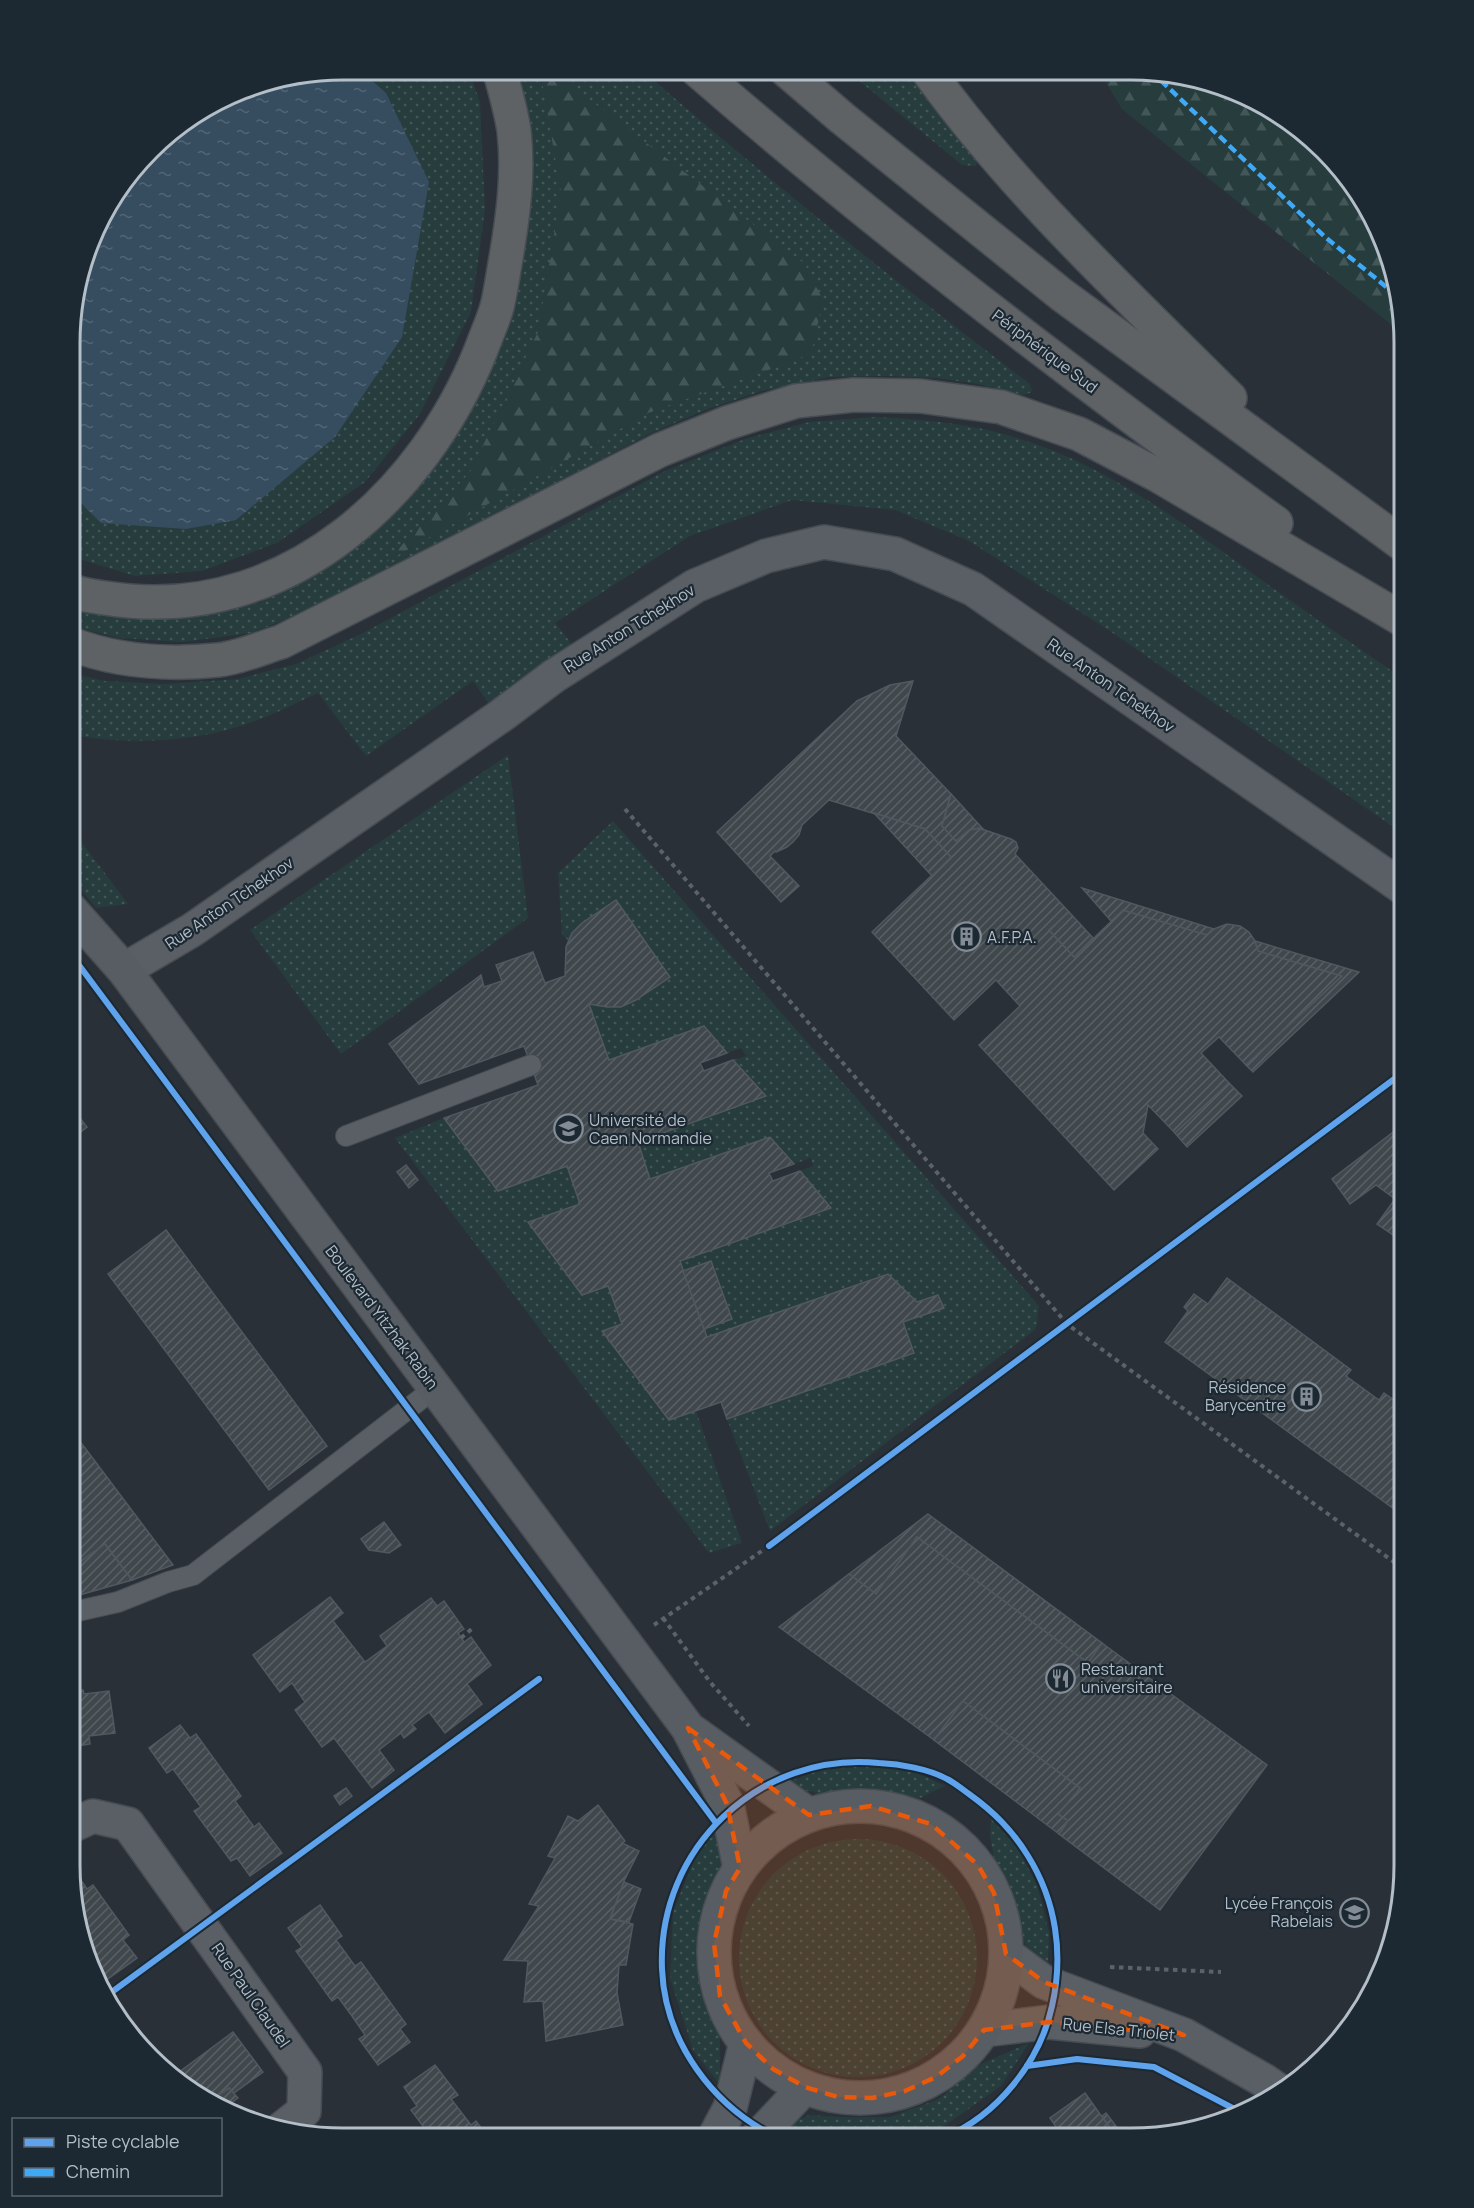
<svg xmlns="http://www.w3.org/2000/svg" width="1474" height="2208" font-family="Manrope,sans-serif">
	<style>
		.green { fill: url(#green-dots) }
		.forest { fill: url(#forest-firs) }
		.water { fill: url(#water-ripples) }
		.building { fill: url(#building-hatch); stroke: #51585f; stroke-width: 1.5 }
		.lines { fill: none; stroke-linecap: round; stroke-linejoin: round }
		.lane-casing { stroke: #474c52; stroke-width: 22 }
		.street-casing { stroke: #474c52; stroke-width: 36 }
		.secondary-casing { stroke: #474c52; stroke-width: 36 }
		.highway-casing { stroke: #464c53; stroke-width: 36 }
		.path { stroke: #5c6368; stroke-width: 4; stroke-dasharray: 4.5 4.5; stroke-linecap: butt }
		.lane { stroke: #595f65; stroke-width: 20 }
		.street { stroke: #595f65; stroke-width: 33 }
		.secondary { stroke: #585d63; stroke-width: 33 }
		.highway { stroke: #5e6265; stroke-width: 33 }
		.quiet { stroke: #3fa9f5; stroke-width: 4.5; stroke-dasharray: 9 4.5; stroke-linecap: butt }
		.cycleway-casing { stroke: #1c2832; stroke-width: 10 }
		.cycleway { stroke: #60a3ed; stroke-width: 6 }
		.marked { fill: #e8590c; fill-opacity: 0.2; stroke: #e8590c; stroke-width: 4.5; stroke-dasharray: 12 8; stroke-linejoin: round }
		.labels { text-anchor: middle; stroke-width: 4.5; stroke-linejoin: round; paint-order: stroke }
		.street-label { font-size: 16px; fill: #b3bec8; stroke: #1c2832 }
		.poi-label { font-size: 16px; fill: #b3bec8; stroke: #1c2832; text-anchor: start }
		.rim { fill: none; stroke: #b3bec8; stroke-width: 3 }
	</style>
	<defs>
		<pattern id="green-dots" width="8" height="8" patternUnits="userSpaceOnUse" patternTransform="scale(1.5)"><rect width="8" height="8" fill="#263c3d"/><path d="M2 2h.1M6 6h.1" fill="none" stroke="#435658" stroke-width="1.8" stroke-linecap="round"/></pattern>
		<pattern id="forest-firs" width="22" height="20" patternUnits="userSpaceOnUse" patternTransform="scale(1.5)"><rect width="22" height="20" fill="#263c3d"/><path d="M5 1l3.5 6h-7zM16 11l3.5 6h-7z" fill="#435658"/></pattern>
		<pattern id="water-ripples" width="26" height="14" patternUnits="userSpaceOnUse" patternTransform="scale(1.5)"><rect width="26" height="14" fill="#364d60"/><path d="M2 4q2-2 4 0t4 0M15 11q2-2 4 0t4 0" fill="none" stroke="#516575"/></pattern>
		<pattern id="building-hatch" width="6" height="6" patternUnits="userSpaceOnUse" patternTransform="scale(1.5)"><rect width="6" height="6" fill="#41484d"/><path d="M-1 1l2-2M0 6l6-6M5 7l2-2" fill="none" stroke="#5a6165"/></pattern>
	</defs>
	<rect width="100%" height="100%" fill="#293037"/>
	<g class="green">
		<polygon points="343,69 469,69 480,103 485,209 471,312 420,414 365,482 277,543 202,571 135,576 72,557 71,306 105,206 162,137 254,84"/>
		<path d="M514 69 642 70C767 179 897 283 1030 384L1032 392 1024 395 978 384 936 378 891 376 829 377 762 391 708 409 651 433 324 605 251 633 183 642 119 638 71 626V607L134 619 196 617 259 603 312 577 355 544 398 505 444 456 480 394 503 340 522 267 528 184Z"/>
		<polygon points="846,70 911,71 935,105 978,157 976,166 962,165"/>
		<path d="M875 417C916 419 956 422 996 432 1097 457 1181 521 1263 581 1310 615 1357 647 1405 680V835L1110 631 969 541 895 510 792 500 690 536 555 623 575 648 489 704 473 681 366 756 318 693C300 701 282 711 263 718 205 742 132 746 71 735V673L105 681 165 684 238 679 296 664 361 634 665 471 745 439 809 422Z"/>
		<polygon points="508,755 528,918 341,1054 250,930"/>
		<path d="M613 821 1039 1306 1036 1329 770 1531 727 1419 914 1354 903 1322 943 1308 938 1295 917 1302 887 1274 707 1337 704 1329 731 1318 711 1261 683 1271 680 1261 800 1171 813 1166 811 1158 794 1164 770 1137 650 1179 638 1142 765 1096 733 1060 746 1056 741 1048 727 1053 704 1026 609 1060 589 1004C597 1005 606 1008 614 1008 633 1007 655 988 669 977L582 923 568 940 562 935 558 873Z"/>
		<polygon points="71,828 128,904 96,908 71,878"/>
		<polygon points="444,1118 498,1191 567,1166 580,1204 529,1223 582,1295 608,1286 622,1324 603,1331 669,1420 696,1411 742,1543 709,1553 395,1138"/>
		<polygon points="866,1765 915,1772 945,1786 920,1798 867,1792 832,1797 804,1790 788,1782 823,1769"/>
		<polygon points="991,1819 1017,1847 1037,1885 1049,1933 1048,1966 1026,1948 1012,1895 995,1865 990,1836"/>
		<polygon points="719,1827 724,1857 712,1888 698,1933 699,1986 720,2034 720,2085 693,2050 670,1978 673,1912 695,1858"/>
		<circle cx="858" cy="1958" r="119"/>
		<polygon points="1029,2043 1001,2086 940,2129 906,2138 809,2138 781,2128 809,2115 842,2117 890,2117 939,2099 979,2065"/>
	</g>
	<g class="forest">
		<polygon points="540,70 551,70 805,264 823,300 812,350 799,359 650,412 386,562 470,472 538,332 561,192"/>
		<polygon points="1099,71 1168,71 1236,90 1298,125 1348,176 1384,238 1403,334 1122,109"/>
	</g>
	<polygon class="water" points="342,69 359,69 386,93 429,182 402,337 335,437 236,520 186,529 101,523 71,493 71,306 105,206 162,137 254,84"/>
	<g class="building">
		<polygon points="913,681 896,736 951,794 942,826 956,841 969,830 979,828 1011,839 1016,842 1018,848 1015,854 1069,912 1049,930 1074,957 1123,910 1207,935 1214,929 1227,924 1240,926 1249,932 1255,941 1258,951 1342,976 1246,1065 1219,1037 1201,1053 1229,1083 1175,1133 1148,1105 1143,1133 1158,1149 1114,1190 979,1045 1020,1006 996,980 954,1020 872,932 951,857 925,829 829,800 802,825 799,835 793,842 787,847 776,852 775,851 770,856 799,886 781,902 717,832 857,701 890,685"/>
		<polygon points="951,794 952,795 984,830 979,828 969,830 956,841 942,826"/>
		<polygon points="874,813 925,829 951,857 932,876"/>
		<polygon points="1082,888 1214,929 1207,935 1123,910 1111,921"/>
		<polygon points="616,900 670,977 636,1000 621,1007 607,1007 589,1004 609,1060 704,1026 727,1053 700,1063 704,1071 733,1060 766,1096 638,1142 650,1179 770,1137 794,1164 769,1173 773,1181 800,1171 831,1208 680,1261 707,1337 888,1274 917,1302 938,1295 944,1308 903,1322 914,1353 727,1419 721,1402 669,1420 602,1331 622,1324 608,1286 582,1295 528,1222 580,1204 567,1166 498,1191 444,1118 538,1085 524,1046 419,1084 389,1044 481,975 484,987 502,981 496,965 533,952 545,983 565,976 566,947 572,933 582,923"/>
		<polygon points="1069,912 1093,938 1074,957 1049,930"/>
		<polygon points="1255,941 1359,972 1253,1072 1246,1065 1342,976 1258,951"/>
		<polygon points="1229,1083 1242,1096 1187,1147 1175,1133"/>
		<polygon points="70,1105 87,1127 70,1140"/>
		<polygon points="1405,1123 1405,1243 1377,1224 1395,1199 1376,1185 1350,1204 1332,1179"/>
		<polygon points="406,1165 418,1180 409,1188 397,1172"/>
		<polygon points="166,1230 327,1446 269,1490 108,1274"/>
		<polygon points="711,1261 732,1319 704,1329 683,1271"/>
		<polygon points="1227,1278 1351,1370 1346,1376 1379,1400 1384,1393 1405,1408 1405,1517 1165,1342 1188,1311 1184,1307 1194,1294 1208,1304"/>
		<polygon points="70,1428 173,1565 132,1580 105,1544 69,1570"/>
		<polygon points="928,1514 1102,1643 1088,1663 917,1537 876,1594 849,1574"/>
		<polygon points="384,1522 401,1545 389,1553 369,1550 361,1539"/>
		<polygon points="917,1537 1088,1663 1102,1643 1267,1765 1160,1910 1059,1834 1068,1821 1058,1814 1080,1788 963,1701 934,1740 779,1627 849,1574 876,1594"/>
		<polygon points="105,1544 132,1580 69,1598 69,1570"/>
		<polygon points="330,1597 343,1613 333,1621 365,1662 387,1646 380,1636 431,1598 437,1606 444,1601 464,1629 458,1633 464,1642 471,1637 491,1665 467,1684 482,1704 445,1733 429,1712 412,1725 416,1729 404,1738 401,1733 379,1750 394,1770 372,1788 334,1738 322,1747 295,1710 305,1702 292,1683 280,1692 253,1655"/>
		<polygon points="83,1690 84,1694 109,1691 115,1733 89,1736 90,1744 73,1747 72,1742 69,1742 69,1691"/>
		<polygon points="963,1701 1080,1788 1058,1814 1068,1821 1059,1834 934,1740"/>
		<polygon points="180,1725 190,1738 196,1734 241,1796 235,1801 254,1827 259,1823 282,1853 250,1876 237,1858 231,1861 194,1811 201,1807 173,1769 167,1773 149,1748"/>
		<polygon points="346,1788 352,1796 340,1805 334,1796"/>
		<polygon points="598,1805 625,1841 622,1843 639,1851 624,1881 610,1919 633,1924 626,1965 619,1965 617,1993 623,2025 546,2041 543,2001 524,2002 528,1961 504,1960 539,1906 529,1904 555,1858 548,1856 568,1816 578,1821"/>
		<polygon points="74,1870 87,1889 93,1885 129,1935 123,1940 137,1958 105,1981 87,1956 86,1949 89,1946 84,1939 70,1873"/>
		<polygon points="624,1882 641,1889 629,1922 610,1919"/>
		<polygon points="320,1905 342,1936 336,1940 355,1966 361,1962 406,2024 400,2029 410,2042 378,2065 359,2039 365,2035 352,2016 338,1997 332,2001 296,1951 302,1947 288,1928"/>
		<polygon points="233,2032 263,2072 234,2093 229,2088 209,2101 176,2083 171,2078"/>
		<polygon points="435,2065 458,2095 451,2099 471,2125 476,2121 488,2137 431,2137 411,2110 417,2106 404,2087"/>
		<polygon points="229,2088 238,2098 223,2109 209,2101"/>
		<polygon points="1085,2093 1117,2138 1122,2134 1126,2139 1058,2139 1062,2136 1050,2118"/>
		<polygon points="1106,2113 1122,2134 1117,2138 1102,2116"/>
	</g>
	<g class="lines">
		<defs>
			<g id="lane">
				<polyline points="346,1136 531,1065"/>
				<polyline points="69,1613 118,1602 168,1582 193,1575 435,1388"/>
			</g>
			<g id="street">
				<polyline points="124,970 192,930 502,715 554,676 695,586 766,556 824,542 895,554 973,589 1405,889"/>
				<polyline points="69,1827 93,1816 128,1824 305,2072 304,2111 280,2130"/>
				<polyline points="1006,1954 1044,1982 1184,2035 1265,2081 1281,2092"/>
				<polyline points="984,2030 1049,2022 1140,2031"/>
			</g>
			<g id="secondary">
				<polyline points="70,909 124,970 688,1728 727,1804 740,1868"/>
				<polyline points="693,1732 809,1815"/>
				<circle cx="860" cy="1952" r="146"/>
				<polyline points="714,2138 730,2108 746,2043"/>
				<polyline points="757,2138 805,2087"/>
			</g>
			<g id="highway">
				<path d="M697 70C882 231 1078 380 1276 523"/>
				<polyline points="786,70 842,118 1062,295 1405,546"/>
				<path d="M928 71C1015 192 1125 293 1230 398"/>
				<path d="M71 591C90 597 109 599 129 601 292 615 424 493 481 350 486 336 493 321 497 307 501 291 503 274 506 258 513 216 519 174 514 131 511 110 505 90 499 69"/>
				<path d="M71 644C118 662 168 665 218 660 239 658 261 648 281 642L660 450 727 423 796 401 854 395 920 396 1001 407 1079 434 1159 476 1405 621"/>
			</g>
		</defs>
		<use href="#lane" class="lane-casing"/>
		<use href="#street" class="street-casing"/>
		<use href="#secondary" class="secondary-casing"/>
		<use href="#highway" class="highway-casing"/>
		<g class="path">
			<polyline points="625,809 1067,1324 1405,1570"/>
			<polyline points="663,1618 710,1682 749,1726"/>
			<polyline points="654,1625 769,1546"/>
			<polyline points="461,1638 474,1627"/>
			<polyline points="1110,1967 1221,1972"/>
		</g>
		<use href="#lane" class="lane"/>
		<use href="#street" class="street"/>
		<use href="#secondary" class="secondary"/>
		<use href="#highway" class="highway"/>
		<polyline class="quiet" points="1151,71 1325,237 1395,294"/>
		<defs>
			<g id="cycleway">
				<polyline points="70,953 716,1823"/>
				<polyline points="769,1546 1405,1071"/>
				<polyline points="105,1997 539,1679"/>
				<polyline points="1027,2066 1077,2059 1154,2067 1244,2114"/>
				<path d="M778 2138C713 2107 665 2042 662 1969 657 1848 760 1751 879 1763 900 1764 929 1769 947 1779 955 1783 962 1789 969 1794 994 1812 1012 1830 1028 1856 1056 1901 1064 1954 1052 2006 1040 2062 997 2116 943 2138"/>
			</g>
		</defs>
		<use href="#cycleway" class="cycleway-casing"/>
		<use href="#cycleway" class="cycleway"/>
	</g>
	<path class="marked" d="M688 1728 809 1815 871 1806 931 1824 978 1865 994 1893 1006 1954 1044 1982 1184 2035 1049 2022 984 2030 963 2056 936 2077 905 2091 872 2098 838 2097 805 2087 773 2069 746 2043 720 1996 714 1943 726 1891 740 1868 727 1804Z"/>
	<defs>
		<symbol id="building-ring" viewBox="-11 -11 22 22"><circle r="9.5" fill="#1c2832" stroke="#838c95" stroke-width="1.5"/><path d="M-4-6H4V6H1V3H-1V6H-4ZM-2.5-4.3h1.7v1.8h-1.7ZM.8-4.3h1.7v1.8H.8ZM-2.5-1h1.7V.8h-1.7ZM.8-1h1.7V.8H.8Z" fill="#838c95"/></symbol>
		<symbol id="university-ring" viewBox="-11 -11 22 22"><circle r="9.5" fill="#1c2832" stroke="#838c95" stroke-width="1.5"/><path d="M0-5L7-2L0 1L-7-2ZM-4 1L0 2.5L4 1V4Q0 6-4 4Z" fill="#838c95"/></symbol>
		<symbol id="restaurant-ring" viewBox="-11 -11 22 22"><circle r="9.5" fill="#1c2832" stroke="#838c95" stroke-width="1.5"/><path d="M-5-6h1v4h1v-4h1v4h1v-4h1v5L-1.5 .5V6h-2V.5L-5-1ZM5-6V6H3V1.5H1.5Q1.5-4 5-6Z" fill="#838c95"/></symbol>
		<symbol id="school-ring" viewBox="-11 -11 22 22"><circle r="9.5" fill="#1c2832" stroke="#838c95" stroke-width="1.5"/><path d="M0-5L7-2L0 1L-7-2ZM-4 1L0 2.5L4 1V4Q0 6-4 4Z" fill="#838c95"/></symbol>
	</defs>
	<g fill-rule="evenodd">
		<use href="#building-ring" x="950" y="920" width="33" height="33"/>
		<use href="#university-ring" x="552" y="1112" width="33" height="33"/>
		<use href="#building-ring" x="1290" y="1380" width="33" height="33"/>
		<use href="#restaurant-ring" x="1044" y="1662" width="33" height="33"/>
		<use href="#school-ring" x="1338" y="1896" width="33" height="33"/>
	</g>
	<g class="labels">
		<g class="street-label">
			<text transform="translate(1045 351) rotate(37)" y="6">Périphérique Sud</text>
			<text transform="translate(629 628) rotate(-32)" y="6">Rue Anton Tchekhov</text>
			<text transform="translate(1111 685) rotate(35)" y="6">Rue Anton Tchekhov</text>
			<text transform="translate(229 903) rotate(-34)" y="6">Rue Anton Tchekhov</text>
			<text transform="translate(382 1317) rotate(53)" y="6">Boulevard Yitzhak Rabin</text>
			<text transform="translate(251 1995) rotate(55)" y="6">Rue Paul Claudel</text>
			<text transform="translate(1119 2029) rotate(6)" y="6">Rue Elsa Triolet</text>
		</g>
		<g class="poi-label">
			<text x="987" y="943">A.F.P.A.</text>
			<text x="589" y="1126">Université de<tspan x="589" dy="18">Caen Normandie</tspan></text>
			<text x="1286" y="1393" text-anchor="end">Résidence<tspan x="1286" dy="18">Barycentre</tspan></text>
			<text x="1081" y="1675">Restaurant<tspan x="1081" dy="18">universitaire</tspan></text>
			<text x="1333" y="1909" text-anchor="end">Lycée François<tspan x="1333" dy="18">Rabelais</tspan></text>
		</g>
	</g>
	<path d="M0 0H1474V2208H0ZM343 80H1131A263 263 0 0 1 1394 343V1865A263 263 0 0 1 1131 2128H343A263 263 0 0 1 80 1865V343A263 263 0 0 1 343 80Z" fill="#1c2832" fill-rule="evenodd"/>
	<path class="rim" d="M343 80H1131A263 263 0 0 1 1394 343V1865A263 263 0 0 1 1131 2128H343A263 263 0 0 1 80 1865V343A263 263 0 0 1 343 80Z"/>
	<rect x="12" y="2118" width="210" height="78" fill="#1c2832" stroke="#58646e" stroke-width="1.5"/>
	<rect x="24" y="2138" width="30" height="9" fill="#60a3ed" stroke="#58646e" stroke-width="1.5"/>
	<text x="66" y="2148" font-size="18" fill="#b3bec8">Piste cyclable</text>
	<rect x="24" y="2168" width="30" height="9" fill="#3fa9f5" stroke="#58646e" stroke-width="1.5"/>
	<text x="66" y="2178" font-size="18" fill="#b3bec8">Chemin</text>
</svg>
